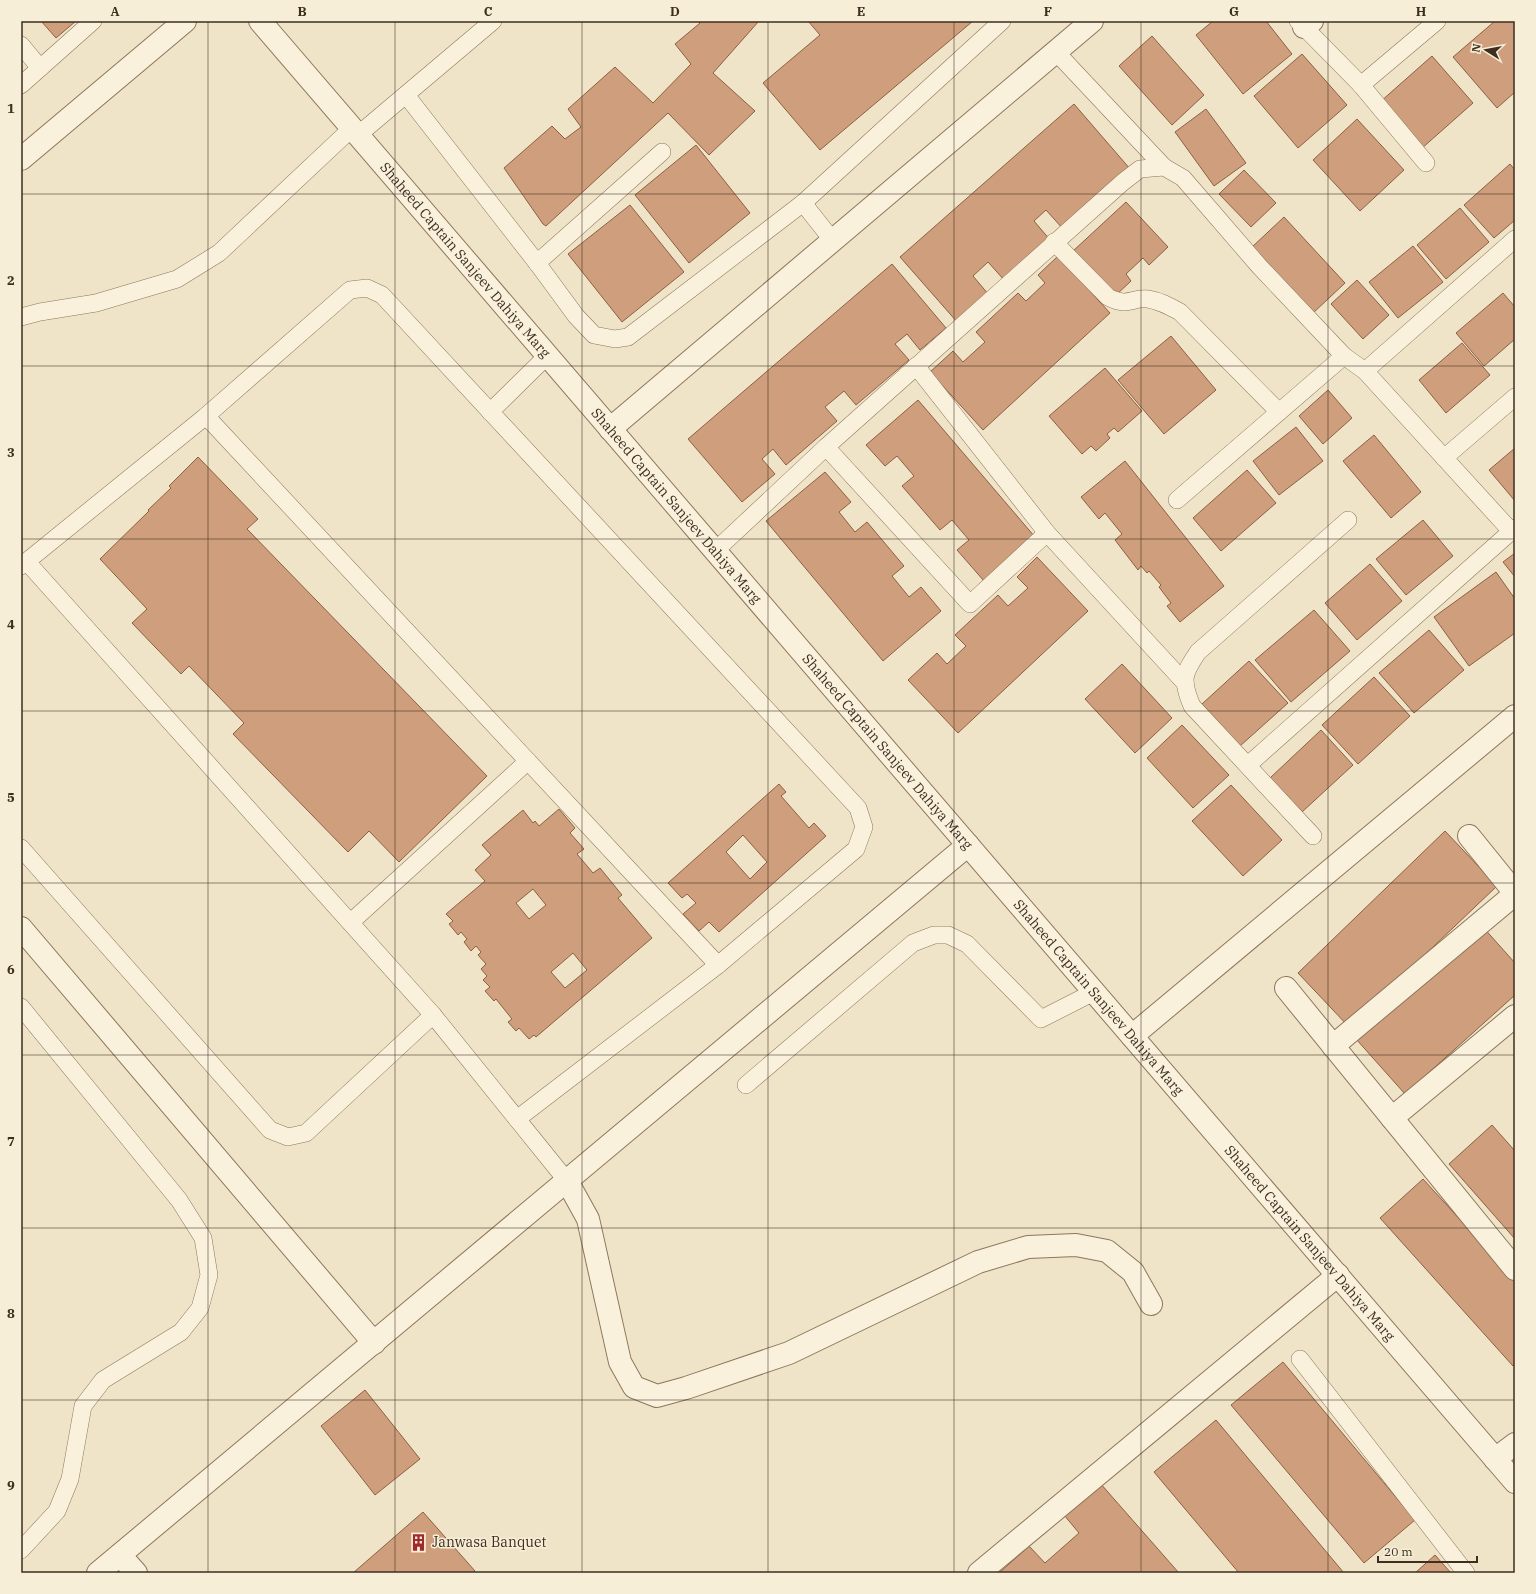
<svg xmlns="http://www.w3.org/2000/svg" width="1536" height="1594" font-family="'IBM Plex Serif',serif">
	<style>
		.building { fill: #cf9f7d; stroke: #8d5f41; fill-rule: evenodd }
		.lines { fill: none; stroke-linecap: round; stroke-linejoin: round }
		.lane-casing { stroke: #8d765c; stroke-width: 18 }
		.street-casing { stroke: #8d765c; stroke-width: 24 }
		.lane { stroke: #faf1dc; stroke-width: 17 }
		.street { stroke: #faf1dc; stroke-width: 22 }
		.grid { fill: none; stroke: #3d2e20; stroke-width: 1; stroke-opacity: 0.55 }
		.labels { text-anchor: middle; stroke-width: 3; stroke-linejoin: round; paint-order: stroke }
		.street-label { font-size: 14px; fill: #3d2e20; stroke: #f7eed8 }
		.poi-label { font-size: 14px; fill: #3d2e20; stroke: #f7eed8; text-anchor: start }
		.neatline { fill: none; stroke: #3d2e20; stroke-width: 1.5 }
		.grid-label { font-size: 13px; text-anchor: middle; font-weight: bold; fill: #3d2e20 }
	</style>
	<rect width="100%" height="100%" fill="#f0e4c8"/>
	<g class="building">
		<polygon points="41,21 76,21 56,38"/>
		<polygon points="698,21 759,21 713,73 755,111 709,155 668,113 546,226 543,224 504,168 552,126 565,139 581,127 568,109 615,67 653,103 691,64 675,44 700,23"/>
		<polygon points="808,21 973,21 820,150 763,83 820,35"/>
		<polygon points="1213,21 1266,21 1292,54 1243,94 1196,35"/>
		<polygon points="1495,21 1515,21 1515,92 1497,108 1453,57"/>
		<polygon points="1152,36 1204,95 1172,125 1119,66"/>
		<polygon points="1302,54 1347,105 1298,148 1254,96"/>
		<polygon points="1432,56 1473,103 1421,149 1380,102"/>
		<polygon points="1074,104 1131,170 1064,230 1046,210 1034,221 1051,241 1005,281 988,262 973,276 989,295 958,323 900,257"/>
		<polygon points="1206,109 1246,163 1214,186 1175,132"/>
		<polygon points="1357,119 1404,170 1360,211 1313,160"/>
		<polygon points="696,145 750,213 689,263 635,195"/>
		<polygon points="1510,164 1515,170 1515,220 1494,238 1464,205"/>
		<polygon points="1244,170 1276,203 1251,227 1219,194"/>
		<polygon points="1126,202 1168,247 1149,265 1143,258 1126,274 1131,281 1115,296 1073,251"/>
		<polygon points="630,205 684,272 622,322 568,254"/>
		<polygon points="1460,208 1489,242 1446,279 1417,245"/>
		<polygon points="1284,217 1345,283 1312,314 1251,248"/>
		<polygon points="1413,246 1443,282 1398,318 1369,282"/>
		<polygon points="1058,256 1110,313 983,430 930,372 953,351 963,362 985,342 976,332 1018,293 1026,301 1045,283 1038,275"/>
		<polygon points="892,264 946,328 920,350 907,334 895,344 909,360 856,405 844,391 825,407 837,421 786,465 773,449 762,459 775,474 742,502 688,439"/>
		<polygon points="1357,280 1389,315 1363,339 1331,304"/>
		<polygon points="1503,293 1515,307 1515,339 1484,366 1456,333"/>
		<polygon points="1171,336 1216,390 1164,434 1118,380"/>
		<polygon points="1462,343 1490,375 1446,413 1419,380"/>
		<polygon points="1105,368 1142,411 1118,432 1114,428 1107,434 1110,438 1096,451 1091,446 1082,454 1049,416"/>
		<polygon points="1328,390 1352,418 1323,444 1299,416"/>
		<polygon points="918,400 1035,537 984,581 957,550 969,540 952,520 940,530 902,486 914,476 897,456 885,466 866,445"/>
		<polygon points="1296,427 1323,461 1279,495 1253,461"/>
		<polygon points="1374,435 1421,492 1391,518 1343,461"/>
		<polygon points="1515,448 1515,501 1489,470"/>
		<polygon points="198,457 258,519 247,529 487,776 399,862 369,831 348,852 233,734 244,723 189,666 181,674 132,623 147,609 100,559 149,511 148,510 171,488 169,486"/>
		<polygon points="1125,461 1224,586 1180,622 1167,606 1171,603 1159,587 1161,585 1149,571 1147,573 1141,566 1138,570 1115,540 1122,534 1105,513 1099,519 1081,497"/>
		<polygon points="1247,470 1276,503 1221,551 1193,518"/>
		<polygon points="825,472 851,502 839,512 855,532 867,522 904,566 892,576 909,597 921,587 941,611 883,661 766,521"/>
		<polygon points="1423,520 1453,556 1406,595 1376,559"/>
		<polygon points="1515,553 1515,577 1503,562"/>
		<polygon points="1037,557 1088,611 958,733 908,680 937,653 947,664 966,646 955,635 998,595 1008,606 1028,588 1017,577"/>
		<polygon points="1370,564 1402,601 1357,640 1325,603"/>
		<polygon points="1496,572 1515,599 1515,633 1469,666 1434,617"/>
		<polygon points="1314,610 1350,651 1291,702 1255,660"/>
		<polygon points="1429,630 1464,670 1414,713 1379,673"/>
		<polygon points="1249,661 1288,703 1240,746 1202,704"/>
		<polygon points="1122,664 1172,718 1135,753 1085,699"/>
		<polygon points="1374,677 1410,716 1358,764 1322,725"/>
		<polygon points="1182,725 1229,775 1193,808 1147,758"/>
		<polygon points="1321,730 1353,765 1302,812 1270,778"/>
		<path d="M779 784 786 792 781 796 809 828 814 823 826 836 719 932 709 922 699 931 683 914 696 903 687 894 682 898 668 883ZM743 835 767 862 750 879 726 852Z"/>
		<polygon points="1231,785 1282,840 1243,876 1192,821"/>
		<path d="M559 809 575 828 570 833 584 849 577 854 593 873 600 868 622 895 618 898 652 938 536 1037 534 1035 529 1039 519 1028 516 1031 508 1022 512 1019 496 999 494 1001 485 991 490 987 483 980 487 976 481 969 486 964 478 955 481 952 476 946 471 951 464 942 467 939 461 932 458 935 449 924 453 921 446 914 485 881 475 870 491 855 482 845 523 810 533 823 535 821 539 826ZM533 889 546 905 529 919 516 903ZM573 953 587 970 565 988 551 972Z"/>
		<polygon points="1445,831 1497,886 1349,1027 1298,973"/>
		<polygon points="1482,926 1515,963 1515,995 1405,1094 1356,1039"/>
		<polygon points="1492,1125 1515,1151 1515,1239 1449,1164"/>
		<polygon points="1423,1179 1515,1280 1515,1364 1513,1366 1380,1218"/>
		<polygon points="1283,1362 1415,1520 1364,1563 1231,1405"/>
		<polygon points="365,1390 420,1459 375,1495 321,1426"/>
		<polygon points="1216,1420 1344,1573 1239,1573 1154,1472"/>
		<polygon points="1100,1483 1179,1573 999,1573 1029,1546 1045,1563 1079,1533 1064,1515"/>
		<polygon points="423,1512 475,1571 473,1573 353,1573"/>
		<polygon points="1435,1555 1451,1573 1415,1573"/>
	</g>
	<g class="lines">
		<defs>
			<g id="lane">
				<polyline points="1298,21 1361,85 1426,163"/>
				<polyline points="21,45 40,68"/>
				<polyline points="1056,52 1164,167"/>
				<polyline points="21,85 93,21"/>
				<polyline points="1361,85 1437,21"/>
				<polyline points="406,95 537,263 576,316 594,335 615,339 628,337 803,203 1002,21"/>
				<polyline points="358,135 493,21"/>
				<polyline points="803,203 833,241"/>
				<path d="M1054 242 1108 297C1129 308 1131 297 1148 299 1160 301 1169 306 1180 312L1279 412"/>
				<polyline points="537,263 662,152"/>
				<polyline points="21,317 40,312 96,303 177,279 219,253 352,128"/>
				<polyline points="916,366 1047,533 1185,683"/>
				<polyline points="1365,371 1515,239"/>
				<polyline points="490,412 547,356"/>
				<polyline points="206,416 718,965"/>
				<polyline points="826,447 970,604 1047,533"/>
				<polyline points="1444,458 1515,397"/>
				<polyline points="1177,500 1344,356"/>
				<polyline points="715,551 826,447 1123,182 1140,169 1164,167 1183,178 1259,266 1344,356 1365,371 1511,531"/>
				<polyline points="27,562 433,1015 567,1181"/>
				<polyline points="21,566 206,416 350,290 367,288 382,295 858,808 864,827 856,849 718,965 517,1119"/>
				<polyline points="1248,765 1515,528"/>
				<path d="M1313 836 1192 706C1181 680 1183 674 1198 652L1348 520"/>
				<polyline points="21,848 270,1130 288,1137 306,1133 433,1015"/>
				<polyline points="351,922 528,761"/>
				<polyline points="21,1007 179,1200 203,1238 209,1275 200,1308 181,1332 103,1380 83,1406 70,1479 57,1511 21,1550"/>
				<polyline points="746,1085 913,943 934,935 948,935 967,944 1041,1019 1094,992"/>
				<polyline points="1300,1359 1466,1573"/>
			</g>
			<g id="street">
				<path id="s1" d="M260 21 1515 1482"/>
				<polyline points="1304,27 1312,21"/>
				<polyline points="21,159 185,21"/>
				<polyline points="610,429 1092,21"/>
				<polyline points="1469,836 1515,893"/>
				<polyline points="21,928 374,1343"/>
				<polyline points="1286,988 1515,1269"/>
				<polyline points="1132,1036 1515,716"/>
				<polyline points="1333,1046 1515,894"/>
				<polyline points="1392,1118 1515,1016"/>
				<polyline points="567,1181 588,1219 620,1362 634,1387 657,1396 686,1388 789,1353 978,1262 1028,1247 1076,1245 1107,1251 1133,1272 1151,1304"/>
				<polyline points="1495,1459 1515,1444"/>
				<polyline points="120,1555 136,1573"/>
				<polyline points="98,1573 968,845"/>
				<polyline points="979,1573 1338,1275"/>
			</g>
		</defs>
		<use href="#lane" class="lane-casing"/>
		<use href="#street" class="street-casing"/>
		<use href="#lane" class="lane"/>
		<use href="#street" class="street"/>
	</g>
	<path class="grid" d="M208 21V1573M395 21V1573M582 21V1573M768 21V1573M954 21V1573M1141 21V1573M1328 21V1573M21 194H1515M21 366H1515M21 539H1515M21 711H1515M21 883H1515M21 1055H1515M21 1228H1515M21 1400H1515"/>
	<defs>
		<symbol id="building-bare" viewBox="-9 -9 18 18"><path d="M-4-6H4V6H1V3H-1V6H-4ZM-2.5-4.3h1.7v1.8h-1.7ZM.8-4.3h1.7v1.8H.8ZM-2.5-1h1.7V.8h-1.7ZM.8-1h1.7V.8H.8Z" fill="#9e2a2b" stroke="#f7eed8" stroke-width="2.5" paint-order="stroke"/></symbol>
	</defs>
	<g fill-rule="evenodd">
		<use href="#building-bare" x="406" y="1530" width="25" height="25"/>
	</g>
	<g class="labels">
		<g class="street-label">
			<text dy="5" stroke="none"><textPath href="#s1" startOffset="315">Shaheed Captain Sanjeev Dahiya Marg</textPath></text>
			<text dy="5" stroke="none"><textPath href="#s1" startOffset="639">Shaheed Captain Sanjeev Dahiya Marg</textPath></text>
			<text dy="5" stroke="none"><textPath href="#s1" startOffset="963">Shaheed Captain Sanjeev Dahiya Marg</textPath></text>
			<text dy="5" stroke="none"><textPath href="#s1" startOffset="1287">Shaheed Captain Sanjeev Dahiya Marg</textPath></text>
			<text dy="5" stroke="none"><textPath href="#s1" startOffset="1611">Shaheed Captain Sanjeev Dahiya Marg</textPath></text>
		</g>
		<g class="poi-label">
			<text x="432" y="1547">Janwasa Banquet</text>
		</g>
	</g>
	<rect width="1536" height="1594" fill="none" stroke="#f7eed8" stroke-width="44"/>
	<g transform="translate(1486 50) rotate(281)" stroke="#f7eed8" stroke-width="3" paint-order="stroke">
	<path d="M0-3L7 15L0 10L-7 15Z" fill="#3d2e20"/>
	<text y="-6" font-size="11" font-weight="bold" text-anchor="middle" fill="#3d2e20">N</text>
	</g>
	<path d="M1378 1556v6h99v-6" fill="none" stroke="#3d2e20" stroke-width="2"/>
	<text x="1384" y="1556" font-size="12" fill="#3d2e20" stroke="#f7eed8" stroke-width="3" paint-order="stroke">20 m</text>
	<rect x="22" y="22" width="1492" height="1550" class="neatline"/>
	<g class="grid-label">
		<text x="115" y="16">A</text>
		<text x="302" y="16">B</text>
		<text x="488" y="16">C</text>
		<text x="675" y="16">D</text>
		<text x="861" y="16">E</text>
		<text x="1048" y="16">F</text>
		<text x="1234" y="16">G</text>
		<text x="1421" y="16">H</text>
		<text x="11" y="113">1</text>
		<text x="11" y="285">2</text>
		<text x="11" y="457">3</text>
		<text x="11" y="629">4</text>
		<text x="11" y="802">5</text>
		<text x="11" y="974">6</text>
		<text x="11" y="1146">7</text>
		<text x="11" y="1318">8</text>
		<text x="11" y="1490">9</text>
	</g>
</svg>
